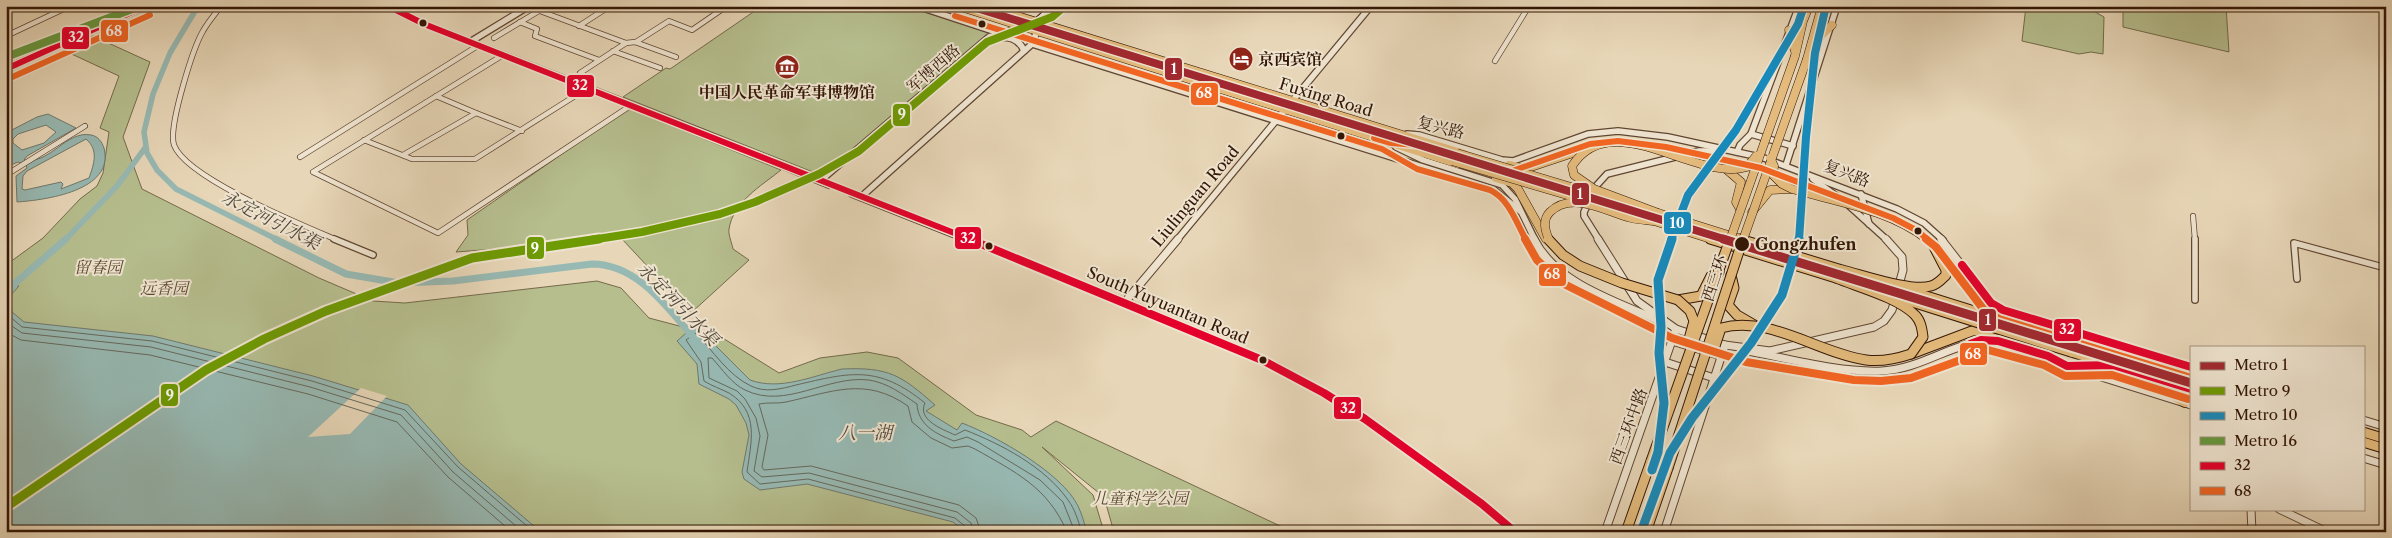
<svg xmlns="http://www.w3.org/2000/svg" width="2392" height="538" font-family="'Libre Caslon Text','Noto Serif SC',serif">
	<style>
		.green { fill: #b6be8e; stroke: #746a4a }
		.water { fill: #97b9b3; stroke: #6f786d; fill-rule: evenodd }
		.pier { fill: #e7d6b7 }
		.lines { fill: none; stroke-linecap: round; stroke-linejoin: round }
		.shore { stroke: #65685c; stroke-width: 1 }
		.canal-far1 { stroke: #97b9b3; stroke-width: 5.5 }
		.canal { stroke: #97b9b3; stroke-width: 7 }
		.tertiary-tunnel { stroke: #c3b093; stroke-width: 5.5; stroke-dasharray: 5.5 2.5; stroke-linecap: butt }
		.minor-far1-casing { stroke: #604632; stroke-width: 6 }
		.minor-casing { stroke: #604632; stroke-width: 8 }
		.tertiary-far1-casing { stroke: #604632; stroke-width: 8 }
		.tertiary-casing { stroke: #604632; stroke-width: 9 }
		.secondary-casing { stroke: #331605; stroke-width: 8 }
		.primary-far1-casing { stroke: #331605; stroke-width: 8 }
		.primary-casing { stroke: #331605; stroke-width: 10 }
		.trunk-far1-casing { stroke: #331605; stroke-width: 9 }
		.trunk-casing { stroke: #331605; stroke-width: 11 }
		.minor-far1 { stroke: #efe4d0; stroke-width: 4.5 }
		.minor { stroke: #efe4d0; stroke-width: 5.5 }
		.tertiary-far1 { stroke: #efe4d0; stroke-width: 5.5 }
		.tertiary { stroke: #efe4d0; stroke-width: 7 }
		.secondary { stroke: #efe4d0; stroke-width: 6 }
		.primary-far1 { stroke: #e4bb7c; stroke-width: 6 }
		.primary { stroke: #e4bb7c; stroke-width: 8 }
		.trunk-far1 { stroke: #e4bb7c; stroke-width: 8 }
		.trunk { stroke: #e4bb7c; stroke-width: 9 }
		.trunk-bridge-far1-casing { stroke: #331605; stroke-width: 9; stroke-linecap: butt }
		.trunk-bridge-casing { stroke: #331605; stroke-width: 11; stroke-linecap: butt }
		.trunk-bridge-far1 { stroke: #e4bb7c; stroke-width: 8 }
		.trunk-bridge { stroke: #e4bb7c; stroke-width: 9 }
		.bus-1-far1-casing { stroke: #efe4d0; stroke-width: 9 }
		.bus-1-casing { stroke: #efe4d0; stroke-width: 12 }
		.bus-2-far1-casing { stroke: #efe4d0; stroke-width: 9 }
		.bus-2-casing { stroke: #efe4d0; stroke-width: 12 }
		.bus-1-far1 { stroke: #e4002b; stroke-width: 6 }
		.bus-1 { stroke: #e4002b; stroke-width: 8 }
		.bus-2-far1 { stroke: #f26522; stroke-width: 6 }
		.bus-2 { stroke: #f26522; stroke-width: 8 }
		.metro-1-far1-casing { stroke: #efe4d0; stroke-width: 11 }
		.metro-1-casing { stroke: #efe4d0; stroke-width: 13 }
		.metro-2-far1-casing { stroke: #efe4d0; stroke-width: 11 }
		.metro-2-casing { stroke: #efe4d0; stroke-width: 13 }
		.metro-3-far1-casing { stroke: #efe4d0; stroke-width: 11 }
		.metro-3-casing { stroke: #efe4d0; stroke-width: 13 }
		.metro-4-casing { stroke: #efe4d0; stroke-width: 11 }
		.metro-1-far1 { stroke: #a12830; stroke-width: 8 }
		.metro-1 { stroke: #a12830; stroke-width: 9 }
		.metro-2-far1 { stroke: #6e9a02; stroke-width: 8 }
		.metro-2 { stroke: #6e9a02; stroke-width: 9 }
		.metro-3-far1 { stroke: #178abb; stroke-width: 8 }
		.metro-3 { stroke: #178abb; stroke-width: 9 }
		.metro-4 { stroke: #67993d; stroke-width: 8 }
		.bus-dot { fill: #331605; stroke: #efe4d0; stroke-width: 2 }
		.labels { text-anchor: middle; stroke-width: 4; stroke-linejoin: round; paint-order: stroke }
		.poi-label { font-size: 16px; font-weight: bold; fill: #331605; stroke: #efe4d0; text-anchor: start }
		.street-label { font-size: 16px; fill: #331605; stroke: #efe4d0 }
		.stop-label { font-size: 16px; font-weight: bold; fill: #331605; stroke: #efe4d0; text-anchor: start }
		.park-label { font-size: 16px; font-style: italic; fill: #5a482e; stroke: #efe4d0 }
		.water-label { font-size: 18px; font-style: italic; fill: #514739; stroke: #efe4d0 }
		.line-badge { stroke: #efe4d0; stroke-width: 2 }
		.badge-label { font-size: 14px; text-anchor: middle; font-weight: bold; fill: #fff }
	</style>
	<rect width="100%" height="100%" fill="#e7d6b7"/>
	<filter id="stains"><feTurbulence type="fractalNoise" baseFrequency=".004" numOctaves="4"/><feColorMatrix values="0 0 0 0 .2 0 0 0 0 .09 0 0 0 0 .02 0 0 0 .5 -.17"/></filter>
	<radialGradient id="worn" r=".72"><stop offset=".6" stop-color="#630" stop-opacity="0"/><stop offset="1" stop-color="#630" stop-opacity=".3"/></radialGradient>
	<g class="green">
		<polygon points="762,6 906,6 993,34 823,176 623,97 666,68 670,69"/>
		<polygon points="2026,6 2085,6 2104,17 2103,54 2091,52 2079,54 2022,41"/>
		<polygon points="2123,6 2226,6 2229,52 2123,27"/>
		<polygon points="93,36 150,62 123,137 142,189 319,278 373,301 405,303 597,281 621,288 649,318 721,337 779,373 820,358 867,352 898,358 976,415 1022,430 1031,437 1056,421 1293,532 1114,532 1104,497 1042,447 1093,495 1104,532 6,532 6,265 43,238 80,199 97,186 103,173 109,132 100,128 119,76 63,50"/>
		<path d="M628 108 781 170C761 186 733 202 729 229 728 235 732 243 733 249L749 260 691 313 622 239 456 252 468 235 467 220Z"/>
	</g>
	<g class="water">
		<path d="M48 114 76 128 27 156 24 160C50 165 66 130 91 135 98 136 102 142 104 148 115 191 45 200 17 202L16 176 27 168 26 165 18 162 6 167V133L37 117ZM46 125 56 132 44 143 22 150 13 143V139L18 134ZM86 139C99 150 94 164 89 178L61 189 63 184 61 182 25 190 22 189 23 176 27 171Z"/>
		<polygon points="6,284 19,286 10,296 12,312 24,322 153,336 313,376 408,405 461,464 534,526 546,532 6,532"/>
		<path d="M695 325 750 380C780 391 813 376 842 369 889 367 901 375 935 405L926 411 957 430 962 423C996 436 1062 473 1078 506 1082 514 1084 523 1087 532H965L953 522 807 484 760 490 744 479 742 472 749 435 746 423 736 405 729 399 699 384 697 364 677 341Z"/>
	</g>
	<polygon class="pier" points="361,388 387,396 350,434 308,437"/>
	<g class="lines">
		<g class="shore">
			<polyline points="6,306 8,315 22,327 152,341 312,381 405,410 458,467 534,532"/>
			<polyline points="6,322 22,333 151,347 310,387 401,415 453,472 523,532"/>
			<polyline points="6,332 21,340 150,355 308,394 397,422 448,477 512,532"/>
			<path d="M967 532 966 527 955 518 808 479 760 484 747 472C751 442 760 412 729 393 721 389 712 386 704 381L701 362 686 340 696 333C712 350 729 376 751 386 765 393 781 389 796 385 851 372 878 365 925 403 917 420 942 429 955 435L965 430C1001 444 1045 467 1068 500 1075 509 1078 521 1082 532"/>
			<path d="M973 532 971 523 957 512 809 473 762 477 754 471 760 436 756 418 745 399 737 391 709 378 708 358H712C722 369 732 384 745 390 786 410 827 375 869 380 888 383 902 394 917 404 918 425 936 434 954 441L967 437 978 442 1040 480 1063 502 1075 532"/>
			<path d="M981 532 976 518 959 505 811 466 764 470 762 467 768 435 759 404C768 402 777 404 786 402 832 392 865 376 908 406L912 422 931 438 952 448 968 446 975 449C1015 472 1048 487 1067 532"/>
		</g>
		<g class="canal-far1">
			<polyline points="198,6 170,53 153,94 144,132 147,153 157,170 176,189 278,240"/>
			<polyline points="65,240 117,186 145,148"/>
		</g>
		<g class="canal">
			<path d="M275 239 346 274 399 283 453 281 592 264C637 264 666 306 693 337"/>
			<polyline points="13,285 66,239"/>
		</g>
		<polyline class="tertiary-tunnel" points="829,185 852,194"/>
		<defs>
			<g id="minor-far1">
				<path d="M221 6C215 14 208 22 203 31 193 48 168 127 174 145 186 178 302 225 337 240"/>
				<polyline points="540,11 626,43 580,73"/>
				<polyline points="402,13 414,6"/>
				<polyline points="520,22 537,29 535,36 599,60"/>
				<polyline points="579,26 610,6"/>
				<polyline points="6,36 70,6"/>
				<polyline points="494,38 547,6"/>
				<polyline points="636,42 669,21 692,30 727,6"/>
				<polyline points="626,43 635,42 676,57"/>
				<polyline points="613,51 660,68"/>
				<polyline points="503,55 313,172 438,233 630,106"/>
				<polyline points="1495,61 1529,6"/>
				<polyline points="436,96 476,113"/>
				<polyline points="364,140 412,159 475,159 586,89"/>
				<polyline points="403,155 476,113 522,131"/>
				<polyline points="300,157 479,45"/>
				<polyline points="6,175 85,126"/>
				<polyline points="2193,216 2195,240"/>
			</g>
			<g id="minor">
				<polyline points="334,239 373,255"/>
				<polyline points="2195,239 2195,300"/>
				<polyline points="2297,279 2294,243 2386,268"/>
			</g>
			<g id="tertiary-far1">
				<polyline points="387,6 424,24 706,134 829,185"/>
				<polyline points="917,6 999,33"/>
				<path d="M993 38C1006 36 1019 37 1024 51"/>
				<polyline points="470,42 529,6"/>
				<polyline points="1032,44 1493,189 1520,211"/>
				<polyline points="1407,134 1419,135 1502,160 1513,161 1588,134 1618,131 1668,137 1764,158 1897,209 1924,223 1943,240"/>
				<polyline points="1751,134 1793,146"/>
				<polyline points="1396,147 1423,160 1502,185 1515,199 1535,240"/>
				<polyline points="1737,152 1740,145 1751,134 1799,6"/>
				<polyline points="1786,165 1837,6"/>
				<polyline points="1813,179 1846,203 1887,240"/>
				<polyline points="820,181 989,37 1024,27"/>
				<polyline points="852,194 968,240"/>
				<polyline points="1861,194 1869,224"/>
				<polyline points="861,197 1032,44 1037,31"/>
				<polyline points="1177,240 1371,6"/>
				<polyline points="1599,240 1584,216 1584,212 1597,185 1607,174 1699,151 1714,151"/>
			</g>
			<g id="tertiary">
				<polyline points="965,239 1125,302 1278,367 1365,419 1482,504 1515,532"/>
				<path d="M1534 239C1556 283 1613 300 1655 319"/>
				<polyline points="1598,239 1637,301 1676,329 1725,345 1770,351 1874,327 1884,321 1892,310 1903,270 1902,257 1886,239"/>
				<polyline points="1941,239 1991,303 2003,310 2132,350"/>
				<polyline points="1125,302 1178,239"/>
				<polyline points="1672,341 1721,356"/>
				<path d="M1743 350C1786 358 1839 373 1882 371 1917 369 1944 349 1976 342 1999 337 2043 353 2063 365L2191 405"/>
				<polyline points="2142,353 2191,367"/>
				<polyline points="1665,362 1714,378"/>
				<polyline points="2363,420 2386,427"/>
				<polyline points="2363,458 2386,465"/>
				<polyline points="2251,509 2252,532"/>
				<polyline points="2279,509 2327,532"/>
				<polyline points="1605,532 1676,329"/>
				<polyline points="1664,532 1725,345"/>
			</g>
			<g id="secondary">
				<polyline points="123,16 146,6"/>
				<polyline points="93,26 128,6"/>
				<polyline points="1025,27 1036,22 1054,6"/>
				<polyline points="1037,31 1065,6"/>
				<polyline points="6,69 99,26"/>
			</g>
			<polyline id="primary-far1" points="93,29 137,6"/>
			<g id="primary">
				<polyline points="2111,351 2144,353"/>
				<polyline points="2067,366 2108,365"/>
				<polyline points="2137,375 2185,403"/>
			</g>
			<g id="trunk-far1">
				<polyline points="958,6 1458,164"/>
				<polyline points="985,6 1464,154"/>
				<polyline points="1789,30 1795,51"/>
				<polyline points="1812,44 1832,25"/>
				<polyline points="1795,56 1803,21 1809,6"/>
				<polyline points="1807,59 1822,6"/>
				<polyline points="1509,165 1521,168 1531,167 1594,146"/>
				<polyline points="1726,169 1741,182 1736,202 1740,209"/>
				<polyline points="1496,178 1512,183 1518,189 1546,239"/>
				<polyline points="1752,212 1770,190 1791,189"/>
				<polyline points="1658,213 1744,240"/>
				<polyline points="1654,221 1714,240"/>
			</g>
			<g id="trunk">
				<polyline points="1710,239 1836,278"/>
				<polyline points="1740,239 1842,270"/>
				<polyline points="1934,244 1994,317"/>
				<polyline points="1731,275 1734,288 1728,305 1737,315 1756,326"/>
				<polyline points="1678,300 1701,296 1711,276 1719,272"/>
				<polyline points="2073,342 2191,378"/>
				<polyline points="2071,352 2191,389"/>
				<polyline points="1911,354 1972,331 1980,330 2010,337"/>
				<polyline points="2363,432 2386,439"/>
				<polyline points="2363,442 2386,449"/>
				<polyline points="1626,532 1651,461"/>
				<polyline points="1646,532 1668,468"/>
			</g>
		</defs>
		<use href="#minor-far1" class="minor-far1-casing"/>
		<use href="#minor" class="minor-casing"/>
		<use href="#tertiary-far1" class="tertiary-far1-casing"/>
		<use href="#tertiary" class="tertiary-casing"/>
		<use href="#secondary" class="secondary-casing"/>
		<use href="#primary-far1" class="primary-far1-casing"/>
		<use href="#primary" class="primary-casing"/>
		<use href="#trunk-far1" class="trunk-far1-casing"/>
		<use href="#trunk" class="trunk-casing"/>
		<use href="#minor-far1" class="minor-far1"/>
		<use href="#minor" class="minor"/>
		<use href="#tertiary-far1" class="tertiary-far1"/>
		<use href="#tertiary" class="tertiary"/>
		<use href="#secondary" class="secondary"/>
		<use href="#primary-far1" class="primary-far1"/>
		<use href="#primary" class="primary"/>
		<use href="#trunk-far1" class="trunk-far1"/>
		<use href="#trunk" class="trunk"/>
		<defs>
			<g id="trunk-bridge-far1">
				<polyline points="1457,153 1591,193"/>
				<path d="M1770 158 1774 166 1773 175 1782 184 1792 189C1837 202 1891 210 1928 240"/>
				<polyline points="1452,161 1584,200"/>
				<path d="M1658 213 1594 189 1574 175 1572 166C1612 104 1696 183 1747 167L1756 156"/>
				<path d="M1549 240C1545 230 1542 220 1550 212 1572 190 1607 212 1631 218 1639 220 1646 220 1654 221"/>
				<polyline points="1730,240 1795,56"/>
				<polyline points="1743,240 1807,59"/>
			</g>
			<g id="trunk-bridge">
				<polyline points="1548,239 1563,255 1580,266 1622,283 1678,300 1690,311 1694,321 1689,339 1693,346"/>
				<path d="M1842 270C1863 275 1911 292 1931 286 1938 284 1941 280 1946 275V270L1932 243 1926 239"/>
				<polyline points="1907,290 2073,342"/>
				<polyline points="1893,296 2071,352"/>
				<path d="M1706 350 1715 346 1721 328C1770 315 1818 353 1866 360 1881 362 1896 359 1911 354L1923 337C1922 329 1921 321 1915 315 1899 298 1858 287 1836 278"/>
				<polyline points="1651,461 1730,239"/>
				<polyline points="1668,468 1743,239"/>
			</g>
		</defs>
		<use href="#trunk-bridge-far1" class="trunk-bridge-far1-casing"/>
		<use href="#trunk-bridge" class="trunk-bridge-casing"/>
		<use href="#trunk-bridge-far1" class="trunk-bridge-far1"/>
		<use href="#trunk-bridge" class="trunk-bridge"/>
		<defs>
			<g id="bus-1-far1">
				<polyline points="388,6 424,24 972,240"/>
				<polyline points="6,69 145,6"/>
			</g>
			<g id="bus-1">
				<polyline points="969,239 1262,360 1324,393 1365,419 1482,504 1515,532"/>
				<polyline points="1962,265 1991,303 2003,310 2191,367"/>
				<polyline points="1970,344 1981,340 1998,341 2048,356 2067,366 2113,365 2191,389"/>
			</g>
			<g id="bus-2-far1">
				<path d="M955 16 1382 149 1417 169 1490 190C1509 199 1516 222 1526 240"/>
				<polyline points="10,78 150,15"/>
				<polyline points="1374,138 1391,143 1417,145 1499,170 1512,171 1590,144 1618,141 1666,147 1761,168 1893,218 1918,231 1928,240"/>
			</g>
			<g id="bus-2">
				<polyline points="1525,239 1537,260 1560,282 1672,338 1746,362 1854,380 1881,381 1911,378 1988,350 2044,365 2065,376 2112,375 2188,399"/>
				<polyline points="1926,239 1936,247 1984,310 1999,319 2188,377"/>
			</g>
		</defs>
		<use href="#bus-1-far1" class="bus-1-far1-casing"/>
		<use href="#bus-1" class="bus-1-casing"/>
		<use href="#bus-2-far1" class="bus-2-far1-casing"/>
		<use href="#bus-2" class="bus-2-casing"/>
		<use href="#bus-1-far1" class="bus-1-far1"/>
		<use href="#bus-1" class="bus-1"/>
		<use href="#bus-2-far1" class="bus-2-far1"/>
		<use href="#bus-2" class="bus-2"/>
		<defs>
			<polyline id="metro-1-far1" points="970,6 1727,240"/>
			<polyline id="metro-1" points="1723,239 2191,383"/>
			<polyline id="metro-2-far1" points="591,240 642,232 720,214 755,202 819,174 859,151 987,42 1052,17 1065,6"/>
			<polyline id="metro-2" points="6,507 206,370 264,339 326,311 472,258 599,239"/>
			<g id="metro-3-far1">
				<polyline points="1671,240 1688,195 1736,130 1798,24 1804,6"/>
				<polyline points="1799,240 1806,137 1815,53 1826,6"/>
			</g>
			<g id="metro-3">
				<polyline points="1652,470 1658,452 1664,403 1659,353 1661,327 1658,280 1672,239"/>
				<polyline points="1641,532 1670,453 1692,418 1751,343 1782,295 1799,239"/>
			</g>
			<polyline id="metro-4" points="6,57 140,6"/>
		</defs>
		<use href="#metro-1-far1" class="metro-1-far1-casing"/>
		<use href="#metro-1" class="metro-1-casing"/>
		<use href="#metro-2-far1" class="metro-2-far1-casing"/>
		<use href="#metro-2" class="metro-2-casing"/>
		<use href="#metro-3-far1" class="metro-3-far1-casing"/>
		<use href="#metro-3" class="metro-3-casing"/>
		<use href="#metro-4" class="metro-4-casing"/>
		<use href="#metro-1-far1" class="metro-1-far1"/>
		<use href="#metro-1" class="metro-1"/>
		<use href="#metro-2-far1" class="metro-2-far1"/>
		<use href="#metro-2" class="metro-2"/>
		<use href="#metro-3-far1" class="metro-3-far1"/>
		<use href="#metro-3" class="metro-3"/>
		<use href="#metro-4" class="metro-4"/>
	</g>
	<defs>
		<symbol id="hotel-disc" viewBox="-11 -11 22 22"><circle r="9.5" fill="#8f2418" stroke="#efe4d0"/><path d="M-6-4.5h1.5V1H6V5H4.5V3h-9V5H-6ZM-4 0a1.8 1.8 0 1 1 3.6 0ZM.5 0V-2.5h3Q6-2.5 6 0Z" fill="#fff"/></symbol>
		<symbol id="museum-disc" viewBox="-11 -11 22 22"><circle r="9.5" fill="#8f2418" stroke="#efe4d0"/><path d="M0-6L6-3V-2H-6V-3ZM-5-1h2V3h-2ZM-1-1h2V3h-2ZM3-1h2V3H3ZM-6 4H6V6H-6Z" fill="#fff"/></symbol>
	</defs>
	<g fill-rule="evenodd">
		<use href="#hotel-disc" x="1227" y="45" width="28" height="28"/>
		<use href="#museum-disc" x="773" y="53" width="28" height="28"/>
	</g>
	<g class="bus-dot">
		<circle cx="423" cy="23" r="4.5"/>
		<circle cx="982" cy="24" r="4.5"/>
		<circle cx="1341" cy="136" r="4.5"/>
		<circle cx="1918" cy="231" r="4.5"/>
		<circle cx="1742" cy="244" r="8"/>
		<circle cx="989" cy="246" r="4.5"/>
		<circle cx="1263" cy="360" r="4.5"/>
	</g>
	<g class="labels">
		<g class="poi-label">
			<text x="1258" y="65">京西宾馆</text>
			<text x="787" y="98" text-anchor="middle">中国人民革命军事博物馆</text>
		</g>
		<g class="street-label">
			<text transform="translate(933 68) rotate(-41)" y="6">军博西路</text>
			<text transform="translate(1326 97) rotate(17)" y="6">Fuxing Road</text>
			<text transform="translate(1441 127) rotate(14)" y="6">复兴路</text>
			<text transform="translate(1847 173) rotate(21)" y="6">复兴路</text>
			<text transform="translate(1195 196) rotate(-50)" y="6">Liulinguan Road</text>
			<text transform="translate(1714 278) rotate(-72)" y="6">西三环</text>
			<text transform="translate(1168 305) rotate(23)" y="6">South Yuyuantan Road</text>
			<text transform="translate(1628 426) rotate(-70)" y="6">西三环中路</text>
		</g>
		<g class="stop-label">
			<text x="1755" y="250">Gongzhufen</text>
		</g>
		<g class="park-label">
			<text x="98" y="273">留春园</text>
			<text x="164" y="294">远香园</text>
			<text x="1140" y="504">儿童科学公园</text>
		</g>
		<g class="water-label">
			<text transform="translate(271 220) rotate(27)" y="6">永定河引水渠</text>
			<text transform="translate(678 304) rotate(46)" y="6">永定河引水渠</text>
			<text x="865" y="439">八一湖</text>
		</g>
	</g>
	<g class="line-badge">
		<rect x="100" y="19" width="29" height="24" rx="5" fill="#f26522"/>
		<rect x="61" y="26" width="29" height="24" rx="5" fill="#e4002b"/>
		<rect x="1164" y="57" width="19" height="24" rx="5" fill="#a12830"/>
		<rect x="566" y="74" width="29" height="24" rx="5" fill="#e4002b"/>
		<rect x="1190" y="82" width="29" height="24" rx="5" fill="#f26522"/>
		<rect x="892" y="103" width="19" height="24" rx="5" fill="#6e9a02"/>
		<rect x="1571" y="182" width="19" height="24" rx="5" fill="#a12830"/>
		<rect x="1663" y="211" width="29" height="24" rx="5" fill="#178abb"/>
		<rect x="954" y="226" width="28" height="24" rx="5" fill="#e4002b"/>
		<rect x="526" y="236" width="19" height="24" rx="5" fill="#6e9a02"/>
		<rect x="1538" y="263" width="29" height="24" rx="5" fill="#f26522"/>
		<rect x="1978" y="308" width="19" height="24" rx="5" fill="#a12830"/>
		<rect x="2053" y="318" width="29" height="24" rx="5" fill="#e4002b"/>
		<rect x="1959" y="342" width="29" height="24" rx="5" fill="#f26522"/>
		<rect x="160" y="383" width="19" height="24" rx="5" fill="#6e9a02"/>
		<rect x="1333" y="396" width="29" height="24" rx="5" fill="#e4002b"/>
	</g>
	<g class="badge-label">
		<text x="114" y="36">68</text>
		<text x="76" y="42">32</text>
		<text x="1174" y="74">1</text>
		<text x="580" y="90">32</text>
		<text x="1204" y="98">68</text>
		<text x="902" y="119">9</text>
		<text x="1580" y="199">1</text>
		<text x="1677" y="228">10</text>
		<text x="968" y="243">32</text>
		<text x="535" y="253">9</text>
		<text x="1552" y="279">68</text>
		<text x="1988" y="325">1</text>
		<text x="2067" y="334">32</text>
		<text x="1973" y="359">68</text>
		<text x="170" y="400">9</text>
		<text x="1348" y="413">32</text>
	</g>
	<rect width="2392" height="538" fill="none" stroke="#e7d6b7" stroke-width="25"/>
	<rect x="8" y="8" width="2377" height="523" fill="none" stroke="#331605" stroke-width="2.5"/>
	<rect x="12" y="12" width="2367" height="513" fill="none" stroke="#331605"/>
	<rect x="2190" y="346" width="175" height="165" fill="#efe4d0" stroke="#a4927f"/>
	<rect x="2200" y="362" width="25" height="8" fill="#a12830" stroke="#a4927f"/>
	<text x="2234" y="370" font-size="15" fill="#331605">Metro 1</text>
	<rect x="2200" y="387" width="25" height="8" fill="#6e9a02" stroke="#a4927f"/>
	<text x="2234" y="396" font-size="15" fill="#331605">Metro 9</text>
	<rect x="2200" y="412" width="25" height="8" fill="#178abb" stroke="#a4927f"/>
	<text x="2234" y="420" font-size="15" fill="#331605">Metro 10</text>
	<rect x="2200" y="437" width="25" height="8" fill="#67993d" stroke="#a4927f"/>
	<text x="2234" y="446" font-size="15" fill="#331605">Metro 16</text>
	<rect x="2200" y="462" width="25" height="8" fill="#e4002b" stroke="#a4927f"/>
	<text x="2234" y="470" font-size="15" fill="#331605">32</text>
	<rect x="2200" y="487" width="25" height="8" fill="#f26522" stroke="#a4927f"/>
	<text x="2234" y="496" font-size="15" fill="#331605">68</text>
	<rect width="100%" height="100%" filter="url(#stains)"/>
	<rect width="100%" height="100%" fill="url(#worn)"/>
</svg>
